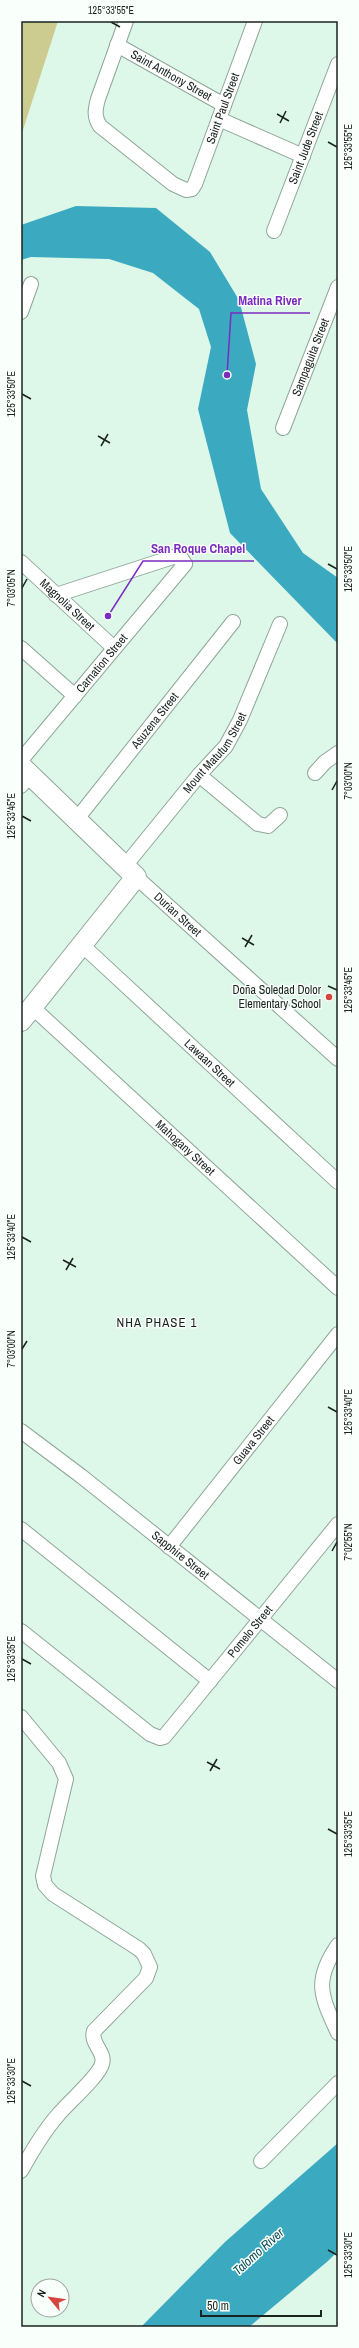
<svg xmlns="http://www.w3.org/2000/svg" width="359" height="2348" font-family="'Archivo Narrow',sans-serif">
	<style>
		.green { fill: #cdcc90 }
		.water { fill: #3baac0 }
		.lines { fill: none; stroke-linecap: round; stroke-linejoin: round }
		.street-casing { stroke: #8ea698; stroke-width: 16 }
		.secondary-casing { stroke: #8ea698; stroke-width: 22 }
		.street { stroke: #fff; stroke-width: 14 }
		.secondary { stroke: #fff; stroke-width: 20 }
		.ticks { fill: none; stroke: #1a241f; stroke-width: 1.5 }
		.poi-dot { fill: #d4463d; stroke: #f9fffb; stroke-width: 1.5 }
		.labels { text-anchor: middle; stroke-width: 3; stroke-linejoin: round; paint-order: stroke }
		.street-label { font-size: 12px; fill: #1a241f; stroke: #f9fffb }
		.poi-label { font-size: 12px; fill: #1a241f; stroke: #f9fffb; text-anchor: end }
		.neighbourhood-label { font-size: 13px; letter-spacing: 1px; fill: #1a241f; stroke: #f9fffb }
		.water-label { font-size: 13px; font-style: italic; fill: #0d4e5a; stroke: #f9fffb }
		.leader { fill: none; stroke: #7b2cbf; stroke-width: 1.5 }
		.callout-dot { fill: #7b2cbf; stroke: #f9fffb; stroke-width: 1.5 }
		.callout-label { font-size: 13px; text-anchor: middle; font-weight: bold; fill: #7b2cbf; stroke: #f9fffb; stroke-width: 3; stroke-linejoin: round; paint-order: stroke }
		.neatline { fill: none; stroke: #1a241f; stroke-width: 1.5 }
		.ticks-label { font-size: 10px; text-anchor: middle; fill: #1a241f }
	</style>
	<rect width="100%" height="100%" fill="#ddf7e8"/>
	<polygon class="green" points="21,21 58,21 21,136"/>
	<g class="water">
		<polygon points="76,206 156,208 210,252 239,300 256,364 247,410 261,489 303,553 338,578 338,644 230,533 198,409 211,347 199,309 153,273 109,259 31,257 21,260 21,225"/>
		<polygon points="338,2143 338,2251 328,2261 249,2327 141,2327 225,2242"/>
	</g>
	<g class="lines">
		<defs>
			<g id="street">
				<path id="s1" d="M126 21 98 99C95 110 94 117 100 126L173 184 186 190 192 189 195 184 255 21"/>
				<path id="s2" d="M117 45 224 105"/>
				<polyline points="219,119 303,156"/>
				<path id="s3" d="M274 231 338 64"/>
				<polyline points="21,312 31,284"/>
				<path id="s4" d="M283 428 338 287"/>
				<path id="s5" d="M21 562 114 648"/>
				<polyline points="21,648 75,696"/>
				<path id="s6" d="M21 760 185 564 181 558 173 557 56 595"/>
				<polyline points="315,773 325,762 338,753"/>
				<polyline points="199,775 258,824 268,826 280,815"/>
				<polyline points="21,786 30,775"/>
				<path id="s7" d="M76 820 233 622"/>
				<path id="s8" d="M125 866 199 775 226 746 240 720 280 624"/>
				<path id="s9" d="M136 877 338 1059"/>
				<path id="s10" d="M82 945 338 1182"/>
				<path id="s11" d="M32 1007 338 1288"/>
				<path id="s12" d="M21 1431 81 1476 338 1681"/>
				<polyline points="21,1529 210,1681"/>
				<path id="s13" d="M169 1547 338 1334"/>
				<path id="s14" d="M21 1631 150 1734 160 1738 164 1737 338 1524"/>
				<path d="M21 1717 59 1763 66 1779 43 1876 45 1885 53 1894 139 1949 144 1954 150 1967 146 1978 94 2031C90 2044 106 2052 102 2064 99 2076 67 2104 58 2115 43 2132 32 2151 21 2171"/>
				<path d="M338 1945C313 1981 321 1996 338 2033"/>
				<polyline points="261,2161 338,2083"/>
			</g>
			<polyline id="secondary" points="21,766 136,877 21,1021"/>
		</defs>
		<use href="#street" class="street-casing"/>
		<use href="#secondary" class="secondary-casing"/>
		<use href="#street" class="street"/>
		<use href="#secondary" class="secondary"/>
	</g>
	<path class="ticks" d="M111 22 120 27M277 114 289 121M280 123 286 111M328 142 337 147M22 394 31 399M98 436 110 443M101 446 108 434M328 564 337 569M22 588 27 579M332 790 337 781M22 816 31 821M242 938 254 945M245 947 252 935M328 986 337 990M22 1237 31 1242M63 1260 76 1267M66 1270 73 1258M22 1349 27 1341M328 1407 337 1412M332 1551 337 1542M22 1659 31 1664M207 1762 220 1769M210 1771 217 1759M328 1829 337 1834M22 2081 31 2086M328 2250 337 2255"/>
	<circle class="poi-dot" cx="329" cy="997" r="4"/>
	<g class="labels">
		<g class="street-label">
			<text dy="4" stroke="none"><textPath href="#s2" startOffset="62">Saint Anthony Street</textPath></text>
			<text dy="4" stroke="none"><textPath href="#s1" startOffset="311">Saint Paul Street</textPath></text>
			<text dy="4" stroke="none"><textPath href="#s3" startOffset="89">Saint Jude Street</textPath></text>
			<text dy="4" stroke="none"><textPath href="#s4" startOffset="76">Sampaguita Street</textPath></text>
			<text dy="4" stroke="none"><textPath href="#s5" startOffset="63">Magnolia Street</textPath></text>
			<text dy="4" stroke="none"><textPath href="#s6" startOffset="126">Carnation Street</textPath></text>
			<text dy="4" stroke="none"><textPath href="#s7" startOffset="127">Asuzena Street</textPath></text>
			<text dy="4" stroke="none"><textPath href="#s8" startOffset="145">Mount Matutum Street</textPath></text>
			<text dy="4" stroke="none"><textPath href="#s9" startOffset="56">Durian Street</textPath></text>
			<text dy="4" stroke="none"><textPath href="#s10" startOffset="174">Lawaan Street</textPath></text>
			<text dy="4" stroke="none"><textPath href="#s11" startOffset="208">Mahogany Street</textPath></text>
			<text dy="4" stroke="none"><textPath href="#s13" startOffset="136">Guava Street</textPath></text>
			<text dy="4" stroke="none"><textPath href="#s12" startOffset="202">Sapphire Street</textPath></text>
			<text dy="4" stroke="none"><textPath href="#s14" startOffset="316">Pomelo Street</textPath></text>
		</g>
		<g class="poi-label">
			<text x="321" y="994">Doña Soledad Dolor<tspan x="321" dy="14">Elementary School</tspan></text>
		</g>
		<g class="neighbourhood-label">
			<text x="157" y="1327">NHA PHASE 1</text>
		</g>
		<g class="water-label">
			<text transform="translate(258 2251) rotate(-42)" y="5">Talomo River</text>
		</g>
	</g>
	<path class="leader" d="M227 375L231 313H310M108 616L143 561H254"/>
	<g class="callout-dot">
		<circle cx="227" cy="375" r="4"/>
		<circle cx="108" cy="616" r="4"/>
	</g>
	<g class="callout-label">
		<text x="270" y="305">Matina River</text>
		<text x="198" y="553">San Roque Chapel</text>
	</g>
	<rect width="359" height="2348" fill="none" stroke="#f9fffb" stroke-width="44"/>
	<g transform="translate(50 2298) rotate(299)"><circle r="19" fill="#f9fffb" stroke="#a0a7a3"/>
	<path d="M0-3L7 15L0 10L-7 15Z" fill="#d4463d"/>
	<text y="-6" font-size="11" font-weight="bold" text-anchor="middle" fill="#1a241f">N</text>
	</g>
	<path d="M201 2310v6h120v-6" fill="none" stroke="#1a241f" stroke-width="2"/>
	<text x="207" y="2310" font-size="12" fill="#1a241f" stroke="#f9fffb" stroke-width="3" paint-order="stroke">50 m</text>
	<rect x="22" y="22" width="315" height="2304" class="neatline"/>
	<g class="ticks-label">
		<text x="111" y="14">125°33'55"E</text>
		<text transform="translate(348 147) rotate(-90)" y="4">125°33'55"E</text>
		<text transform="translate(11 394) rotate(-90)" y="4">125°33'50"E</text>
		<text transform="translate(348 569) rotate(-90)" y="4">125°33'50"E</text>
		<text transform="translate(11 588) rotate(-90)" y="4">7°03'05"N</text>
		<text transform="translate(348 781) rotate(-90)" y="4">7°03'00"N</text>
		<text transform="translate(11 816) rotate(-90)" y="4">125°33'45"E</text>
		<text transform="translate(348 990) rotate(-90)" y="4">125°33'45"E</text>
		<text transform="translate(11 1237) rotate(-90)" y="4">125°33'40"E</text>
		<text transform="translate(11 1349) rotate(-90)" y="4">7°03'00"N</text>
		<text transform="translate(348 1412) rotate(-90)" y="4">125°33'40"E</text>
		<text transform="translate(348 1542) rotate(-90)" y="4">7°02'55"N</text>
		<text transform="translate(11 1659) rotate(-90)" y="4">125°33'35"E</text>
		<text transform="translate(348 1834) rotate(-90)" y="4">125°33'35"E</text>
		<text transform="translate(11 2081) rotate(-90)" y="4">125°33'30"E</text>
		<text transform="translate(348 2255) rotate(-90)" y="4">125°33'30"E</text>
	</g>
</svg>
